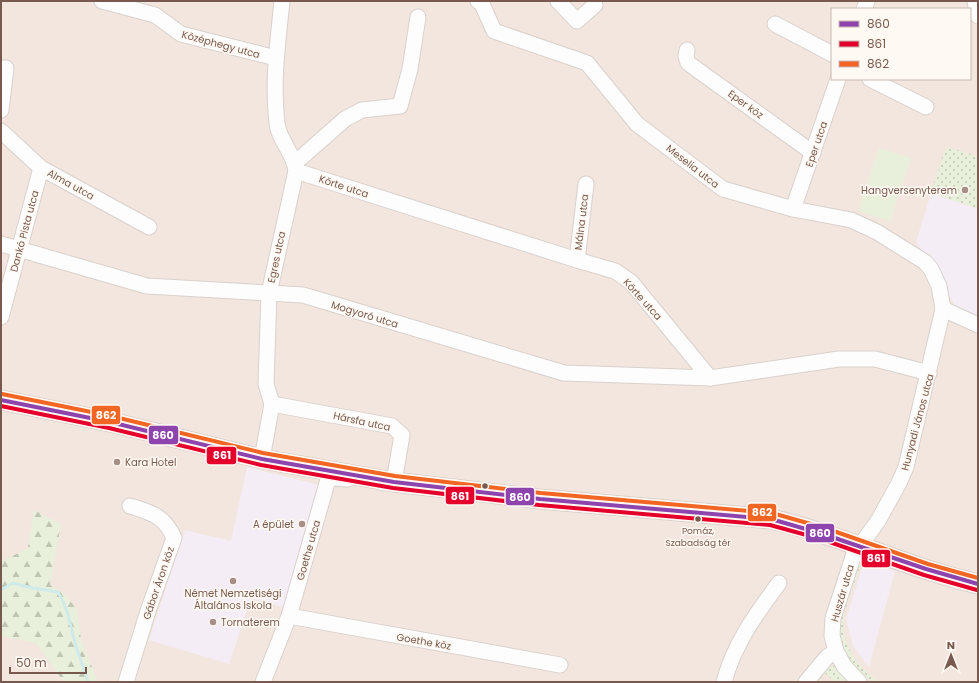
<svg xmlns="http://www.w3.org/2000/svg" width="979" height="683" font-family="Poppins,sans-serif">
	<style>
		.residential { fill: #f2e6de; fill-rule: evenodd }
		.education { fill: #f5edf6 }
		.grass { fill: url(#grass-dots) }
		.forest { fill: url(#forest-firs) }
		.pitch { fill: #e8efdb }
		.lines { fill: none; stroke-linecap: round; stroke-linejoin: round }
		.stream { stroke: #d0eaea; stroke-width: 3 }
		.minor-casing { stroke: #d9d1cd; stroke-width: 17 }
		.major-casing { stroke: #dad0cc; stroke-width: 21 }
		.minor { stroke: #fefdfd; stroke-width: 15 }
		.major { stroke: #f3ede8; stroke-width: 19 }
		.bus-1-casing { stroke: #fff9f3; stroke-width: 7 }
		.bus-2-casing { stroke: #fff9f3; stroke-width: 7 }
		.bus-3-casing { stroke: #fff9f3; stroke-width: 7 }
		.bus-1 { stroke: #8e44ad; stroke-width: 4 }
		.bus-2 { stroke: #e4002b; stroke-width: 4 }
		.bus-3 { stroke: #f26522; stroke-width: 4 }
		.poi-dot { fill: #a68f86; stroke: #fff9f3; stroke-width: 1.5 }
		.bus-dot { fill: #79594d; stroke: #fff9f3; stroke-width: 1.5 }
		.labels { text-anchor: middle; stroke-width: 3; stroke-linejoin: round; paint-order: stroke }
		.bus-label { font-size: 9px; fill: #79594d; stroke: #fff9f3 }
		.street-label { font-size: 10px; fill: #79594d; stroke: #fff9f3 }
		.poi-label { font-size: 10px; fill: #79594d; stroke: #fff9f3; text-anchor: end }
		.line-badge { stroke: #fff9f3; stroke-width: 1.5 }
		.badge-label { font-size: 11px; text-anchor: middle; font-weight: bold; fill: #fff }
	</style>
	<defs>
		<pattern id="grass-dots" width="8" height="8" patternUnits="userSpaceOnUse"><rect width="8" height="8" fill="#e8efdb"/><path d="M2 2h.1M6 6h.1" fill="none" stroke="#c1c5b4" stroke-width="1.8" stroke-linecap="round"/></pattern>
		<pattern id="forest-firs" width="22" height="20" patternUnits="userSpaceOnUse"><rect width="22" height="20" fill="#e8efdb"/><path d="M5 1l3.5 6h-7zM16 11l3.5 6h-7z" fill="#c1c5b4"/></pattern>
	</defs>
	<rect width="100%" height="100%" fill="#f9f4f0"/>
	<path class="residential" d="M1 1H978V682H1ZM832 9H970V79H832Z"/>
	<g class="education">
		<polygon points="931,193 978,209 978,318 955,307 937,267 925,255 916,242"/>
		<polygon points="247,467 323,486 291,610 251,598 229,664 149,640 185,530 231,541"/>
		<polygon points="864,562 895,571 869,667 853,646 846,619"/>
	</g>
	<g class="grass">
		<polygon points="946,147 978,156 978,209 931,193"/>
		<path d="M860 564H861C856 581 845 603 844 620 841 646 860 672 882 682H872C822 639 841 616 860 564Z"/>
		<polygon points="829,666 834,666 847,682 835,682 825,673 819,682 814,682"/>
	</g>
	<polygon class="forest" points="34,510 61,524 50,585 62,592 77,609 81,640 98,682 64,682 36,643 1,636 1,562 28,548"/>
	<polygon class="pitch" points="879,148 911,158 890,221 858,211"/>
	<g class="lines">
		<path class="stream" d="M1 590 13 583 32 588 58 592C68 608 70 624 75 643 79 656 84 669 88 682"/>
		<defs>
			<g id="minor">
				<polyline points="102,1 155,15 181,34 276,58"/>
				<polyline points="478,1 482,4 494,31 587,63 637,124 723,189 793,209 851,220 877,232 925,262 931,269 939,286 943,309 906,467 899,483 878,521 854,554 833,618 832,636 836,651 844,666 859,682"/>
				<polyline points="558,1 577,21 595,5"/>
				<polyline points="975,1 978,16"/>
				<polyline points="864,9 867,1"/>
				<polyline points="775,24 832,54"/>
				<polyline points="687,50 686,56 688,63 813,153"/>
				<polyline points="1,68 6,68 1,110"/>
				<polyline points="870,79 926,107"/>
				<polyline points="1,131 41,168 149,227"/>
				<polyline points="295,163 345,119 362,110 400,106 410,69 418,17"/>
				<polyline points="296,171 577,260 615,271 631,282 710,378"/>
				<polyline points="793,209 838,79"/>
				<polyline points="1,244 147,286 303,295 564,373 710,378 839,359 875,359 929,373"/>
				<polyline points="577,260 586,184"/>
				<polyline points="943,309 978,325"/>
				<polyline points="1,317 41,168"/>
				<polyline points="272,404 392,426 402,435 394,482 382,483"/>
				<path d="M262 459 272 404 266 384 269 293 296 171C294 153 278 139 277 123 272 82 278 41 282 1"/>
				<polyline points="289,616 560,665"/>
				<path d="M126 682 149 608 174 538C164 515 151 513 130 506"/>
				<polyline points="263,682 289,616 327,483 332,478 348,479"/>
				<path d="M724 682C734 644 756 614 779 583"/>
				<polyline points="806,682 827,657 836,651"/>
			</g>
			<path id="major" d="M1 400 110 422 262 459 394 482 540 499 771 519C842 535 907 568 978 584"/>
		</defs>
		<use href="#minor" class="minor-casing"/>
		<use href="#major" class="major-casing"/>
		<use href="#minor" class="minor"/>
		<use href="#major" class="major"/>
		<defs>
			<polyline id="bus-1" points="1,400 110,422 262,459 394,482 540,499 771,519 823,534 926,569 978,584"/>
			<polyline id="bus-2" points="1,406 109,428 261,465 393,488 539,505 770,525 821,539 924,575 977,590"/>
			<polyline id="bus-3" points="2,394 111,416 263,453 395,476 541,493 772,513 825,528 928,564 978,578"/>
		</defs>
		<use href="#bus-1" class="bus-1-casing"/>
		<use href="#bus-2" class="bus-2-casing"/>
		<use href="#bus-3" class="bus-3-casing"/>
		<use href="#bus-1" class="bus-1"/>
		<use href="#bus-2" class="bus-2"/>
		<use href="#bus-3" class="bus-3"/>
	</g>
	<g class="poi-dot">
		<circle cx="965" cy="190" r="4"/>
		<circle cx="117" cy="462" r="4"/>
		<circle cx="302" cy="524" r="4"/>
		<circle cx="233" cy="581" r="4"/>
		<circle cx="213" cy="622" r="4"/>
	</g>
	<g class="bus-dot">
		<circle cx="485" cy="486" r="3.5"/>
		<circle cx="698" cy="519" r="3.5"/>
	</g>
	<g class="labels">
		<g class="bus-label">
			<text x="698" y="534">Pomáz,<tspan x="698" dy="12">Szabadság tér</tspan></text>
		</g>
		<g class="street-label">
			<text transform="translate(221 44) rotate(15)" y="4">Középhegy utca</text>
			<text transform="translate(746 104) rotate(36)" y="4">Eper köz</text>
			<text transform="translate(816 144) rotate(-71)" y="4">Eper utca</text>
			<text transform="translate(693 166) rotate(38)" y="4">Meselia utca</text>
			<text transform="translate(71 184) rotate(29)" y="4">Alma utca</text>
			<text transform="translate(344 186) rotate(18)" y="4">Körte utca</text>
			<text transform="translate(581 222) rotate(-83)" y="4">Málna utca</text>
			<text transform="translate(24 231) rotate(-75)" y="4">Dankó Pista utca</text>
			<text transform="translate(276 257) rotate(-78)" y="4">Egres utca</text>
			<text transform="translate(643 299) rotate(48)" y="4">Körte utca</text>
			<text transform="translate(365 314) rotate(17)" y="4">Mogyoró utca</text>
			<text transform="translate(362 421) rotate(12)" y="4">Hársfa utca</text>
			<text transform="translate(917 422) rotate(-75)" y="4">Hunyadi János utca</text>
			<text transform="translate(308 550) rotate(-74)" y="4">Goethe utca</text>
			<text transform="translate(158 583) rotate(-71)" y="4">Gábor Áron köz</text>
			<text transform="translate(842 593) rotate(-74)" y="4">Huszár utca</text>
			<text transform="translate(424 641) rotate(10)" y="4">Goethe köz</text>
		</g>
		<g class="poi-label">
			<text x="957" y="194">Hangversenyterem</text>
			<text x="125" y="466" text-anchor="start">Kara Hotel</text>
			<text x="294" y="528">A épület</text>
			<text x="233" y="597" text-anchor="middle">Német Nemzetiségi<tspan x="233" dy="12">Általános Iskola</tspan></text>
			<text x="221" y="626" text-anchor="start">Tornaterem</text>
		</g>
	</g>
	<g class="line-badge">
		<rect x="91" y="405" width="30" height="20" rx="4" fill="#f26522"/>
		<rect x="148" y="425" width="31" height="20" rx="4" fill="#8e44ad"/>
		<rect x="206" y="446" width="31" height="19" rx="4" fill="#e4002b"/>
		<rect x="445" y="486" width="30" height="19" rx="4" fill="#e4002b"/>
		<rect x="505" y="487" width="30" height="19" rx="4" fill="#8e44ad"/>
		<rect x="747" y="503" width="30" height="19" rx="4" fill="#f26522"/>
		<rect x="805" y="523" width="30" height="20" rx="4" fill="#8e44ad"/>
		<rect x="861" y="549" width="30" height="19" rx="4" fill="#e4002b"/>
	</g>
	<g class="badge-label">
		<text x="106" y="419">862</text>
		<text x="163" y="439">860</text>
		<text x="222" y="459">861</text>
		<text x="460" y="500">861</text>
		<text x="520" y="501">860</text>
		<text x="762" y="516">862</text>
		<text x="820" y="537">860</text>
		<text x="876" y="562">861</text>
	</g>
	<rect width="979" height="683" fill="none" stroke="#79594d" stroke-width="4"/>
	<rect x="831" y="8" width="140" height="72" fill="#fff9f3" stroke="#c9b9b1"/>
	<rect x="839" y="21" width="20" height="6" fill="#8e44ad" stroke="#c9b9b1"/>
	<text x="867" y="28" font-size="12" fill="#79594d">860</text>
	<rect x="839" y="41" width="20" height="6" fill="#e4002b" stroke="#c9b9b1"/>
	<text x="867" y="48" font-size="12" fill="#79594d">861</text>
	<rect x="839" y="61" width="20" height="6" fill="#f26522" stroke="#c9b9b1"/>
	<text x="867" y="68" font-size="12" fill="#79594d">862</text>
	<g transform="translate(951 655)" stroke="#fff9f3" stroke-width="3" paint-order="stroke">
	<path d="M0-3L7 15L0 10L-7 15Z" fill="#79594d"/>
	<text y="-6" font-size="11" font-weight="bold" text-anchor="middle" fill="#79594d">N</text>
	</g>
	<path d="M10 667v6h76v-6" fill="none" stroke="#79594d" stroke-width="2"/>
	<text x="16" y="667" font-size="12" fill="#79594d" stroke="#fff9f3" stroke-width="3" paint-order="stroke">50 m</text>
</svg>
